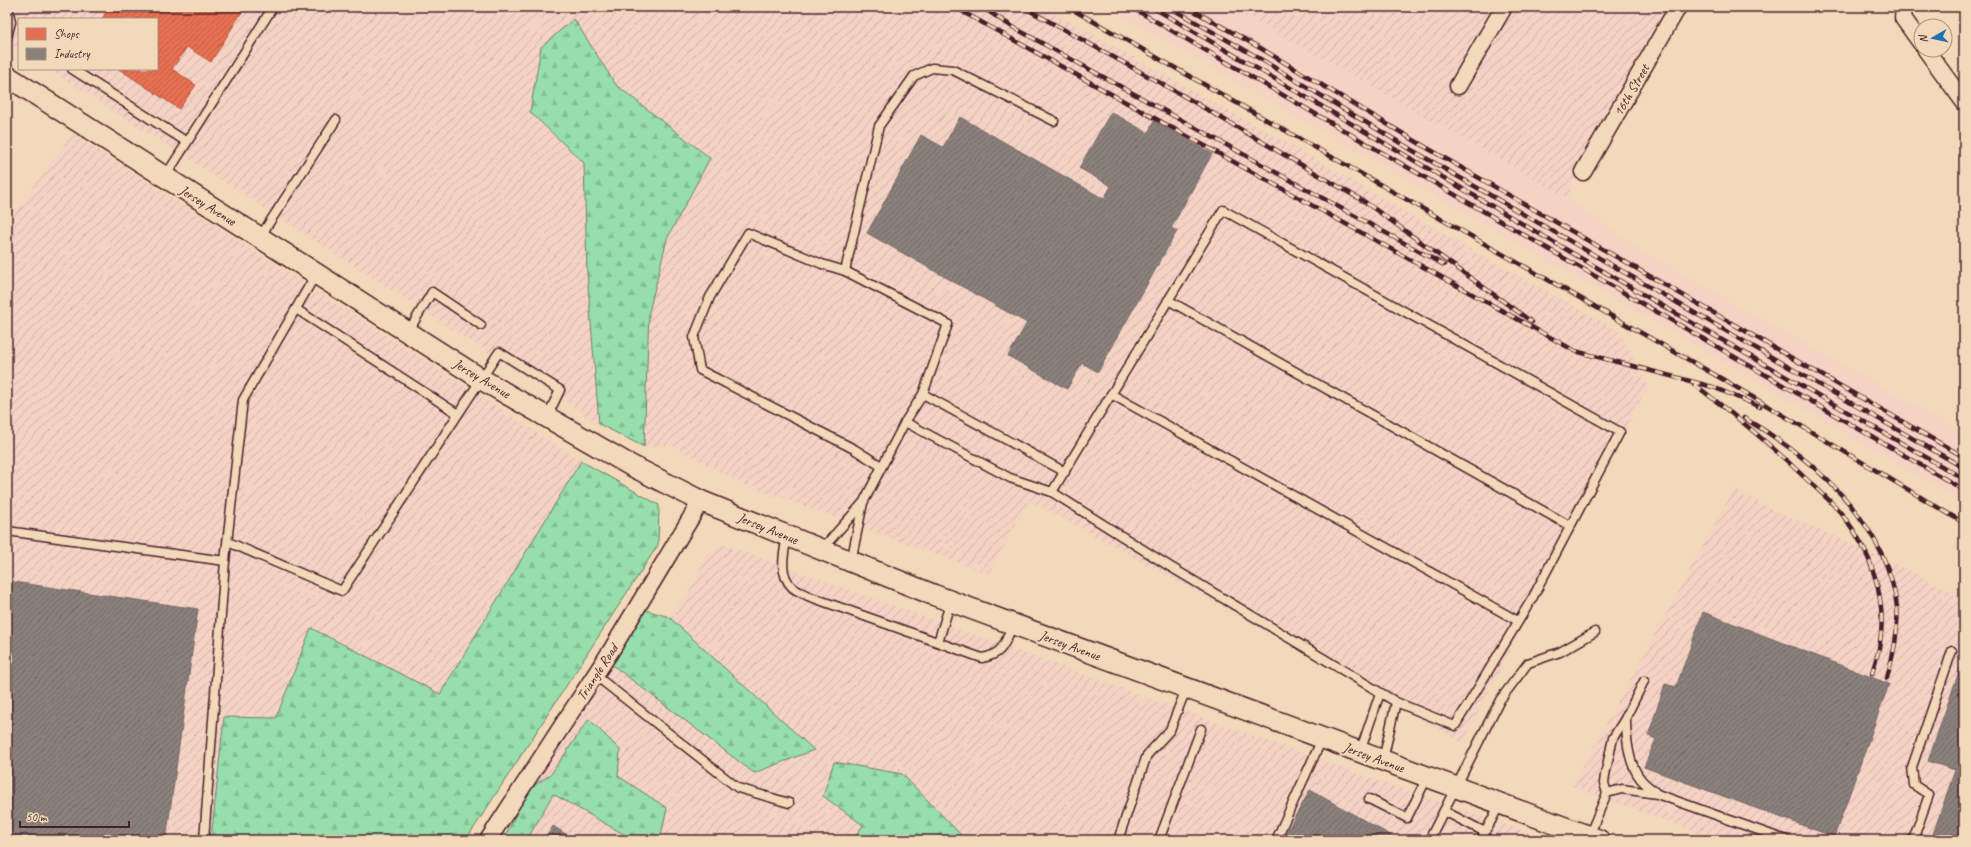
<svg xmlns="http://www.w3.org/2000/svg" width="1971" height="847" font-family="Caveat,sans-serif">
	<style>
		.built { fill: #f4d2c4 }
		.industrial { fill: url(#industrial-furrows) }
		.forest { fill: url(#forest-firs); stroke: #707e6c }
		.shops { fill: url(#shops-hatch); stroke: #b85746 }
		.industry { fill: url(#industry-hatch); stroke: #776464 }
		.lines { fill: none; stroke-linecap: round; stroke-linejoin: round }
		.service-casing { stroke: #4a1f2b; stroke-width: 11 }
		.minor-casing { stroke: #4a1f2b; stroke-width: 19 }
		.tertiary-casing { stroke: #4a1f2b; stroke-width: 23 }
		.service { stroke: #f2d9b9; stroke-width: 8 }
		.minor { stroke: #f2d9b9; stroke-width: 16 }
		.tertiary { stroke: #f2d9b9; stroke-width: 20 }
		.rail-casing { stroke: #4a1f2b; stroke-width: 4.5 }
		.rail { stroke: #f2d9b9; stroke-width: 3; stroke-dasharray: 9; stroke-linecap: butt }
		.labels { text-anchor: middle; stroke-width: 4; stroke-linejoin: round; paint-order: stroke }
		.street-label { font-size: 14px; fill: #4a1f2b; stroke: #f2d9b9 }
	</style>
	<defs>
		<pattern id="industrial-furrows" width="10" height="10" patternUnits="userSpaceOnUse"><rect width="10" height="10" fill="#f4d2c4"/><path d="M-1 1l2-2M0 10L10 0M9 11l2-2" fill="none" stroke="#d3b4a9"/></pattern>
		<pattern id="forest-firs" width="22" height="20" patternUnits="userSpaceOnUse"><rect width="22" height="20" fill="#96deac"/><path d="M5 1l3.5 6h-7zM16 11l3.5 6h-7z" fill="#83be94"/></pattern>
		<pattern id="shops-hatch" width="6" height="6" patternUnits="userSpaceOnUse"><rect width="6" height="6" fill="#e76f51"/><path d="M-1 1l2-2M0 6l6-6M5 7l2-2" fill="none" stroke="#bd5b43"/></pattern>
		<pattern id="industry-hatch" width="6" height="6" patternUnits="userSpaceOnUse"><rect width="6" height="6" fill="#8a817c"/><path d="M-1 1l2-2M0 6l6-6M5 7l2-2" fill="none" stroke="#736966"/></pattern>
	</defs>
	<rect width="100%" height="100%" fill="#f2d9b9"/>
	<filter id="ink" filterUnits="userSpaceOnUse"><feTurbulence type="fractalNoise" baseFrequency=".025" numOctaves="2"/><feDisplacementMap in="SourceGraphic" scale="8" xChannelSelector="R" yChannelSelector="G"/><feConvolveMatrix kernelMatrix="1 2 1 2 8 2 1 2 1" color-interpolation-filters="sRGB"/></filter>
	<g filter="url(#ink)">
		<polygon class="built" points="1106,7 1232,7 1566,197 1642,252 1964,433 1964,503 1711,354"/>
		<g class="industrial">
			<polygon points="7,7 1043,7 1296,148 1459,243 1619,331 1648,386 1524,622 1463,743 1174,579 1029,500 991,570 992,575 743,484 671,445 644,447 649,312 667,239 710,158 616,85 574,19 530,112 584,163 587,272 599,424 49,69 157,69 157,19 19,19 19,50 7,42"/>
			<polygon points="1232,7 1675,7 1566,197"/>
			<polygon points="73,134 581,461 439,694 311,628 276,718 224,717 211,840 7,840 7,222"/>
			<polygon points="1734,489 1781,514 1842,539 1959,595 1964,593 1964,840 1718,840 1572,786"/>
			<polygon points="725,545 1368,777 1550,840 966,840 835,762 824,796 863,825 853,840 488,840 600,656 754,773 814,750 669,617 693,586 707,553"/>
		</g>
		<g class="forest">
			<polygon points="574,19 616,85 710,158 667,239 649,312 644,447 599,424 587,272 584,163 530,112 541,47"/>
			<polygon points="581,461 659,505 658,545 466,840 211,840 224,717 276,718 311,628 440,694"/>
			<polygon points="646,610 669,617 814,750 754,773 611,664"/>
			<polygon points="589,719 620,750 618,776 667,808 660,840 634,840 553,794 527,840 503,840 529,789 551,774"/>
			<polygon points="834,762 902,774 966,840 853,840 863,825 823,796"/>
		</g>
		<polygon class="shops" points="109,7 245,7 211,62 187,47 172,69 196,85 179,109 119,69 157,69 157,19 102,19"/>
		<g class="industry">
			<polygon points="1111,112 1148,133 1154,121 1212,154 1171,228 1177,231 1098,372 1082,363 1067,389 1008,356 1027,323 867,233 921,135 943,147 960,117 1104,199 1111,186 1079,168"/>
			<polygon points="7,581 198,609 166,840 7,840"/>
			<polygon points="1703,612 1889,684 1834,837 1644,767 1656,739 1648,736 1665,684 1676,687"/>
			<polygon points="1963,660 1964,840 1931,840 1955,770 1928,761"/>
			<polygon points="1310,790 1399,840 1282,840"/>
			<polygon points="553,826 575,840 545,840"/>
		</g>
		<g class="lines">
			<defs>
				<g id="service">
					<polyline points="7,37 11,22 8,7"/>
					<polyline points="72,69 187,142"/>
					<polyline points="165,177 273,7"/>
					<polyline points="260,237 336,120"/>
					<polyline points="845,271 822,264 748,233 710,297 694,337 700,370 854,449 881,466"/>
					<polyline points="1168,300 1570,526"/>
					<polyline points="296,309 458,414"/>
					<polyline points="408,332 432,292 481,325"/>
					<polyline points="923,394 1065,472"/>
					<polyline points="1111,394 1518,621"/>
					<polyline points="905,422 1010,478 1052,492"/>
					<polyline points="7,531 225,561 243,400 316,274"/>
					<path d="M787 536C784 553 778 573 792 587 796 591 803 593 808 596L982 658C1004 654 1004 643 1013 625"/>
					<polyline points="228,542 342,591 499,352 560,390 547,417"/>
					<polyline points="822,549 862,504"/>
					<polyline points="851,562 863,503 905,422 923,394 948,324 845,271 879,126 914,76 932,68 953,70 1054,121"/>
					<polyline points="938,642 951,601"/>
					<polyline points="595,675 738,788 789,803"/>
					<path d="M1626 717C1626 736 1628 763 1640 778 1644 784 1651 788 1656 793"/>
					<polyline points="1360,752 1380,693"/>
					<polyline points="1383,760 1396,702 1169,566 1052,492 1223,210 1620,432 1533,597 1455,726 1396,702"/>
					<polyline points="1607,793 1604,783 1605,775 1613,738 1626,717 1644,681"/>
					<polyline points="1369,799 1407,818 1427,778"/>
					<polyline points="1444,811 1485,832"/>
					<polyline points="1589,836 1607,793 1622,789 1657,794 1786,840"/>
					<polyline points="204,840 225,561"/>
					<polyline points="1118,840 1147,755 1170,730 1186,689"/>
					<polyline points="1159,840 1201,729"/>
					<polyline points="1276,840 1322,739"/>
					<polyline points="1429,840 1500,700 1528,663 1560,652 1595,632"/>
					<polyline points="1481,840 1500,804"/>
					<polyline points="1913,840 1929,795 1914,785 1912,767 1952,651"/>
				</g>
				<g id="minor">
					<polyline points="1904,7 1903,18 1921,43"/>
					<polyline points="1926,50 1964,102"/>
					<polyline points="1458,86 1504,7"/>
					<polyline points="1583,172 1678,7"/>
					<polyline points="488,840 612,649 701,501"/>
				</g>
				<polyline id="tertiary" points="7,76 481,379 630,465 701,501 934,595 1599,840"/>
			</defs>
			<use href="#service" class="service-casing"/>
			<use href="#minor" class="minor-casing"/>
			<use href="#tertiary" class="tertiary-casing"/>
			<use href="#service" class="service"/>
			<use href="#minor" class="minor"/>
			<use href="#tertiary" class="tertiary"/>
			<defs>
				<g id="rail">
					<polyline points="956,7 963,12 1575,351 1713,387 1760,407"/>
					<polyline points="982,7 1011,26 1444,265"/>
					<polyline points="1023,7 1182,95 1365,202 1532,322"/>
					<polyline points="1068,7 1724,380 1964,523"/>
					<polyline points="1131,7 1964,490"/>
					<polyline points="1152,7 1656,302 1964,479"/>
					<polyline points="1169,7 1257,57 1417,153 1964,468"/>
					<polyline points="1187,7 1262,49 1422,145 1964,457"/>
					<path d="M1694 384C1732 413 1769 443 1803 476 1817 489 1833 502 1844 517 1871 551 1887 599 1880 642 1879 653 1874 664 1872 674"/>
					<path d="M1744 418C1813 458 1887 523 1897 607 1899 632 1893 655 1887 678"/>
				</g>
			</defs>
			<use href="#rail" class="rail-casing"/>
			<use href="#rail" class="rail"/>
		</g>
	</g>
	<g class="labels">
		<g class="street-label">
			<text transform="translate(1631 90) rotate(-60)" y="5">16th Street</text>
			<text transform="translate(208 205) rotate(32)" y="5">Jersey Avenue</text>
			<text transform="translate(482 378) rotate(31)" y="5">Jersey Avenue</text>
			<text transform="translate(768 528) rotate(22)" y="5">Jersey Avenue</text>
			<text transform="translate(1070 645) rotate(20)" y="5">Jersey Avenue</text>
			<text transform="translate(597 672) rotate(-57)" y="5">Triangle Road</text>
			<text transform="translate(1374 757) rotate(20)" y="5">Jersey Avenue</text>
		</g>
	</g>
	<rect width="1971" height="847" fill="none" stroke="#f2d9b9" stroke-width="24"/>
	<rect x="12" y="12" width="1947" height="823" fill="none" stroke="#4a1f2b" stroke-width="1.5" filter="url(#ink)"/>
	<rect x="18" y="18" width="140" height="52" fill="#f2d9b9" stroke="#af8f80"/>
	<rect x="26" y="28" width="20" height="12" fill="#e76f51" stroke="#af8f80"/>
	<text x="54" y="38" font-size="12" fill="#4a1f2b">Shops</text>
	<rect x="26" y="48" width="20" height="12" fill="#8a817c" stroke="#af8f80"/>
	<text x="54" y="58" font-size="12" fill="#4a1f2b">Industry</text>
	<g transform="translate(1933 38) rotate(261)"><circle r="19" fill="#f2d9b9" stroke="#af8f80"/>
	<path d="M0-3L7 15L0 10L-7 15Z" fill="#1f6fb2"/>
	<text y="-6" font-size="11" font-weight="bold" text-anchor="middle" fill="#4a1f2b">N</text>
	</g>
	<path d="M20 821v6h109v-6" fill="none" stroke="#4a1f2b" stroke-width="2"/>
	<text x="26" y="821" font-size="12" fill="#4a1f2b" stroke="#f2d9b9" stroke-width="3" paint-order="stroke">50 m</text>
</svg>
